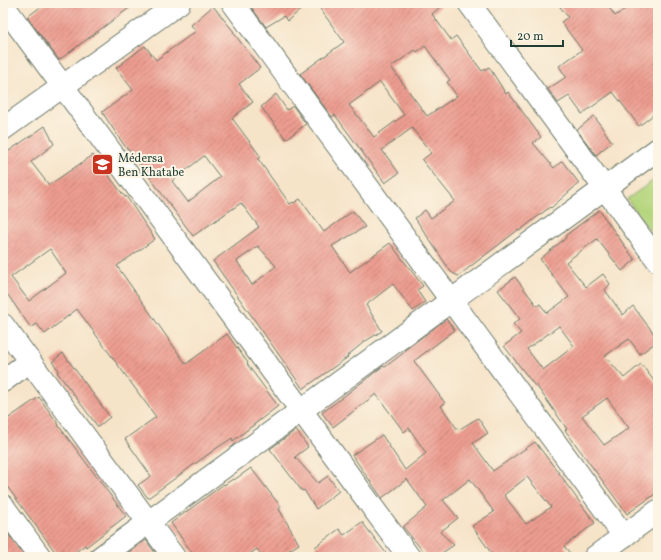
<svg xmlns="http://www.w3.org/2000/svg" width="661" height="560" font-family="Vollkorn,serif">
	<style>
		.pitch { fill: #b5d67e; stroke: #6a8a59 }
		.building { fill: url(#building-hatch); fill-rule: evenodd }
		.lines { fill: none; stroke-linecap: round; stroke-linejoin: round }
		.minor-casing { stroke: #6a7768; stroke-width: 24 }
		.minor { stroke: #fff; stroke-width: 22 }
		.labels { text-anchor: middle; stroke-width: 4; stroke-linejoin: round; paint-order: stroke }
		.poi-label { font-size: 12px; fill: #1f3d34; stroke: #fcf5e5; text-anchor: start }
	</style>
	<defs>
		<pattern id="building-hatch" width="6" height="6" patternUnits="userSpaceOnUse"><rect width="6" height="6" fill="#ed9d90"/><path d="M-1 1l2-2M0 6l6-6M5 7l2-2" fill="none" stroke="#bf8176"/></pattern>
	</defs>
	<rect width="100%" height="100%" fill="#fcf5e5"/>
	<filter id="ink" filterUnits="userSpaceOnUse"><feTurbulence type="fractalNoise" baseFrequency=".025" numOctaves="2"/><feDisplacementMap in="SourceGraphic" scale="8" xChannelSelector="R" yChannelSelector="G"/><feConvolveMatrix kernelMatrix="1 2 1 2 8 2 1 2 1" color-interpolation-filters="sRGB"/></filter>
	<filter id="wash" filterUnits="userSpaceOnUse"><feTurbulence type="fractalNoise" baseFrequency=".012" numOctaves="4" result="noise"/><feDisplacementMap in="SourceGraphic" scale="16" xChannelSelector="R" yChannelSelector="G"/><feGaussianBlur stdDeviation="0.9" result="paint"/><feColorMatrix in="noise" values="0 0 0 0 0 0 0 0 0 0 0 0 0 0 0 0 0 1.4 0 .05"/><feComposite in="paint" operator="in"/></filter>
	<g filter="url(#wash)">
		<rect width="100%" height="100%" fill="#f6e4c9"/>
		<polygon class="pitch" points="658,177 658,242 627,199"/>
		<g id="blocks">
			<g class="building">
				<polygon points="46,3 136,3 59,60 27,17"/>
				<polygon points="248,3 309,3 287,21 284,16 266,27"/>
				<path d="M316 3H445L432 14 451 40 456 36 482 71 489 67 506 94 508 92 541 137 533 143 554 168 562 161 579 183 551 208 550 207 519 231 518 230 458 276 451 272 415 218 425 210 431 218 455 201 422 160 431 153 412 128 382 150 399 173 385 183 335 115 332 117 300 74 344 42ZM425 46 450 80 447 82 457 96 427 116 391 67 415 50 417 52ZM380 82 404 115 374 137 349 105Z"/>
				<polygon points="557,3 606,3 615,16 634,3 658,3 658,111 639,126 613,92 582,114 569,96 558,103 548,89 566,77 559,66 582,50 561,22 568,17"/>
				<path d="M213 6 234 32H233L260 68 239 84 253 102 232 118 261 157 258 159 290 204 293 202 294 203 300 199 324 232 353 211 365 227 332 246 350 272 390 243 423 286 417 290 425 302 413 311 393 284 366 305 382 331 364 342 347 356 348 357 303 389 213 261 259 227 241 203 193 236 134 156 124 145 102 112 133 90 116 68 145 46 156 60 196 31 191 25ZM204 156 220 177 188 202 172 181ZM258 246 276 266 252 285 237 261Z"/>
				<polygon points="276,94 287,110 293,106 306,124 286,139 261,107"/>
				<polygon points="594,116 612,142 596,155 577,130"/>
				<path d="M45 126 54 144 31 162 49 185 93 155 125 197 126 196 155 239 117 266 186 364 227 334 248 363 247 364 278 406 233 441 232 438 214 450 148 498 138 485 151 476 125 439 156 417 77 309 45 334 37 324 31 328 3 288V155ZM50 249 66 273 29 301 11 277Z"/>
				<path d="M599 210 635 260 622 271 597 239 566 262 586 287 603 274 610 284 605 290 623 315 633 306 658 339V341L640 354 629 339 605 356 624 378 641 364 658 386V492L627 514 565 430 567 429 536 385 535 386 504 346 521 333 513 324 520 319 498 290 515 277 537 306 540 304 547 313 569 297 540 259 566 238 565 236ZM559 326 574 346 543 370 527 349ZM607 398 629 428 604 445 582 416Z"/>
				<path d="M446 319 455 330 414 361 445 403 441 406 458 430 478 418 488 433 473 443 493 471 535 442 565 481H564L595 523 564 546 573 557H494L472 526 494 512 470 479 443 500 458 518 440 532 454 545 436 557H428L403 527 427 507 407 479 382 498 352 455 382 435 405 470 426 453 409 428 404 432 376 394 333 427 322 413 383 366 385 367 406 351 405 350ZM527 477 551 507 526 524 504 495Z"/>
				<polygon points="63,353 110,417 98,427 57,372 59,370 52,362"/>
				<polygon points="39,397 59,425 58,425 126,516 86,547 85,545 69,557 59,557 3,481 3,422"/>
				<polygon points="296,430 308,447 295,457 318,483 328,476 339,491 316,509 304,490 302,491 270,449"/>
				<polygon points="251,468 281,507 279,509 299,544 279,557 263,557 257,549 246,557 195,557 171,523 224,484 224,485 233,479 234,480"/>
				<polygon points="362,522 389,557 323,557 315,547 339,529 344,535"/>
				<polygon points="3,527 25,557 3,557"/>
				<polygon points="146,540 158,557 122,557"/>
			</g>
		</g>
	</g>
	<g filter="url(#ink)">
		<use href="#blocks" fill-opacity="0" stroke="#6a7768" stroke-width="1"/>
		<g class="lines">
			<defs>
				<g id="minor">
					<polyline points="233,3 624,536"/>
					<polyline points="469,3 658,261"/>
					<polyline points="3,5 409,557"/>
					<polyline points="3,129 179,3"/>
					<polyline points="3,325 174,557"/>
					<polyline points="3,381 30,361"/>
					<polyline points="3,506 40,557"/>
					<polyline points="101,557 658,149"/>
					<polyline points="595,557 658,511"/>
				</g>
			</defs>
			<use href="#minor" class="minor-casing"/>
			<use href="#minor" class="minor"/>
		</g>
	</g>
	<defs>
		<symbol id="school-square" viewBox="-11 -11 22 22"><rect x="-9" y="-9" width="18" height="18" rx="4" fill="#c8321e" stroke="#fcf5e5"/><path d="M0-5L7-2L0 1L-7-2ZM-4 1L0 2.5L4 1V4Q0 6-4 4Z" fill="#fff"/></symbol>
	</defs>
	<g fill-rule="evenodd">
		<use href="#school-square" x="90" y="152" width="25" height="25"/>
	</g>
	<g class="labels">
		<g class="poi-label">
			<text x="118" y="162">Médersa<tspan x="118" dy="14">Ben Khatabe</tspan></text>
		</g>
	</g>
	<rect width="661" height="560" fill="none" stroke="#fcf5e5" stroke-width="16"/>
	<path d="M511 40v6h52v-6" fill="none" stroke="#1f3d34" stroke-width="2"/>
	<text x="517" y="40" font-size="12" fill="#1f3d34" stroke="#fcf5e5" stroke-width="3" paint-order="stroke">20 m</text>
</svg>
